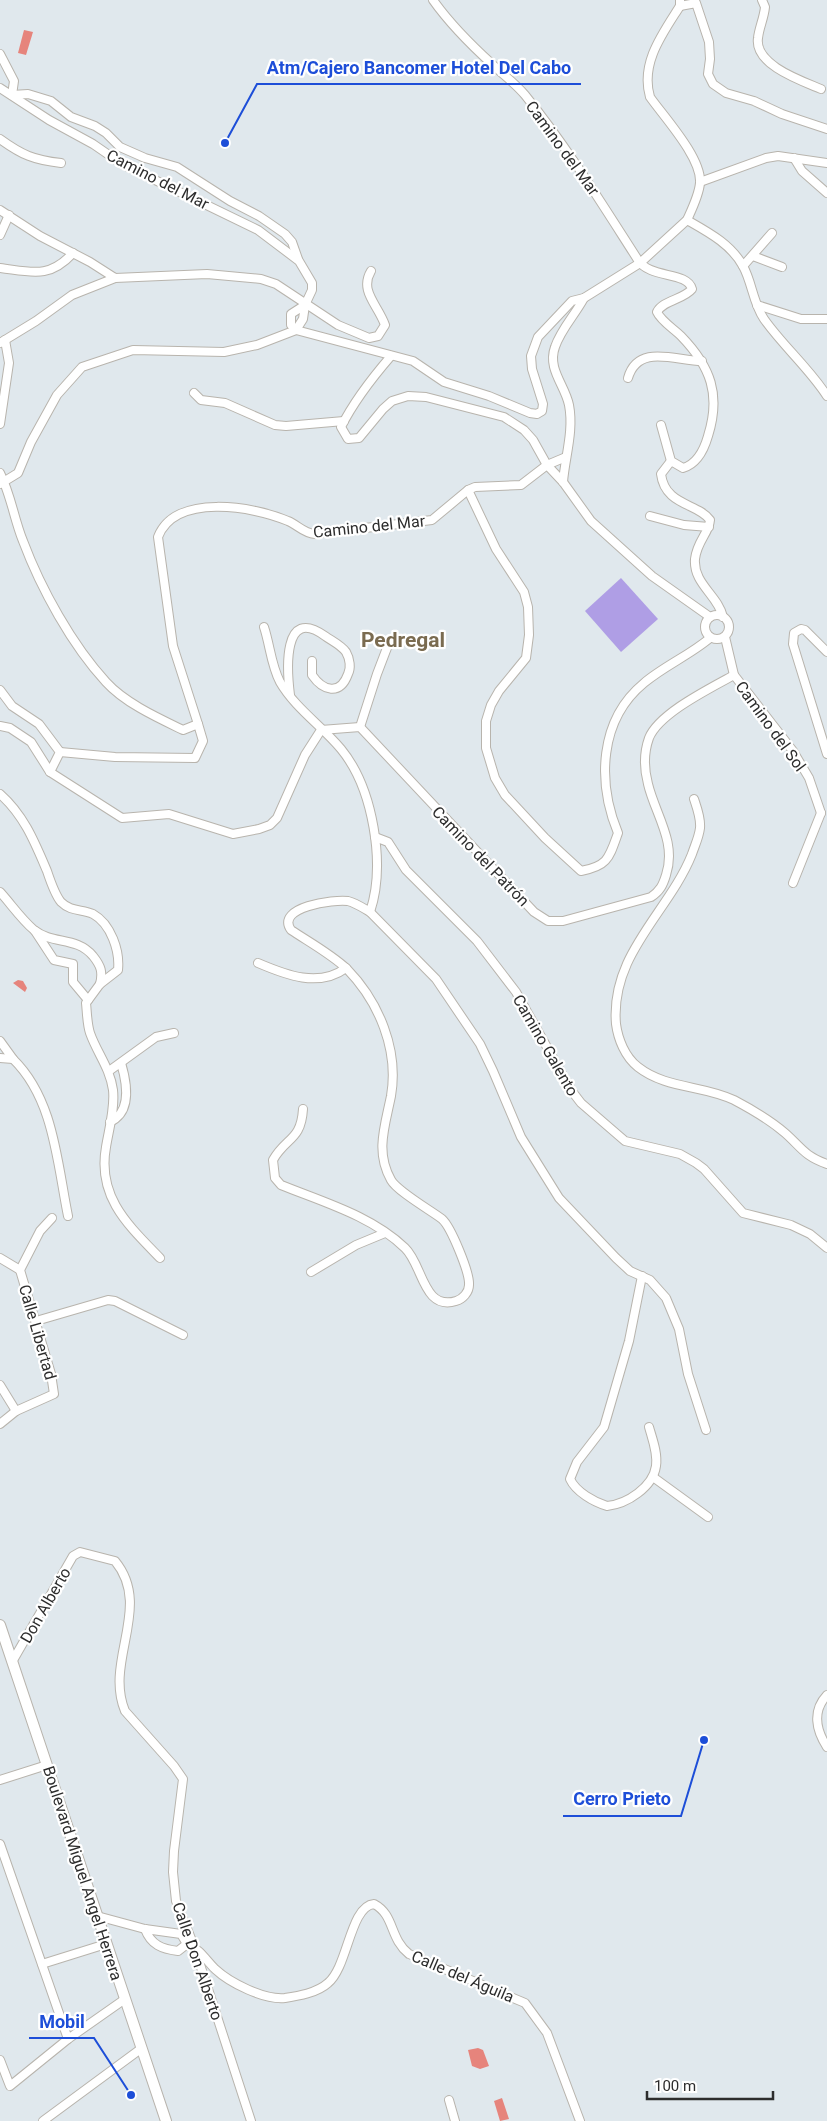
<svg xmlns="http://www.w3.org/2000/svg" width="827" height="2121" font-family="Roboto,sans-serif">
	<style>
		.pitch { fill: #af9ee5 }
		.water { fill: #e6847c }
		.lines { fill: none; stroke-linecap: round; stroke-linejoin: round }
		.minor-casing { stroke: #b8b4ad; stroke-width: 10 }
		.tertiary-casing { stroke: #b8b4ad; stroke-width: 12 }
		.minor { stroke: #fff; stroke-width: 8 }
		.tertiary { stroke: #fff; stroke-width: 10 }
		.labels { text-anchor: middle; stroke-width: 4.5; stroke-linejoin: round; paint-order: stroke }
		.street-label { font-size: 16px; fill: #2d2d2d; stroke: #fff }
		.district-label { font-size: 21px; font-weight: bold; fill: #7a6b50; stroke: #fff }
		.leader { fill: none; stroke: #1d4ed8; stroke-width: 2 }
		.callout-dot { fill: #1d4ed8; stroke: #fff; stroke-width: 2 }
		.callout-label { font-size: 18px; text-anchor: middle; font-weight: bold; fill: #1d4ed8; stroke: #fff; stroke-width: 4.5; stroke-linejoin: round; paint-order: stroke }
	</style>
	<rect width="100%" height="100%" fill="#e0e8ed"/>
	<polygon class="pitch" points="621,578 658,619 621,652 585,611"/>
	<g class="water">
		<polygon points="24,30 33,32 26,55 18,53"/>
		<polygon points="18,980 23,981 27,988 25,992 13,983"/>
		<polygon points="478,2048 483,2050 489,2066 480,2069 472,2066 468,2050"/>
		<polygon points="502,2098 509,2119 500,2121 494,2101"/>
	</g>
	<g class="lines">
		<defs>
			<g id="minor">
				<path d="M433 0C450 24 470 44 492 64 502 74 515 83 525 95 567 147 602 204 638 260 650 279 687 271 692 289 683 300 663 300 657 312 661 321 674 329 681 336 711 367 721 395 708 436 704 450 697 464 683 468L671 461 661 425"/>
				<path d="M762 0 765 7C764 18 759 28 758 38 754 65 802 81 821 89"/>
				<polyline points="680,6 696,3 709,42 710,59 708,74 713,84 726,93 754,101 782,114 827,129"/>
				<polyline points="0,54 14,81 12,95"/>
				<polyline points="0,88 49,120 93,144 122,164 258,230 299,261 312,283 312,290 305,305 303,319 296,330 257,345 224,352 133,350 82,367 57,395 31,442 18,473 0,484"/>
				<polyline points="12,95 28,94 51,101 71,117 95,126 106,133 120,147 145,158 177,167 230,201 259,216 285,234 292,242 298,259"/>
				<path d="M0 139C22 155 34 160 61 163"/>
				<polyline points="794,158 802,171 827,193"/>
				<polyline points="700,182 766,158 778,156 827,163"/>
				<path d="M0 210 40 236 90 262 115 278 207 274 261 279 276 284 338 325 369 338 378 336 385 325C378 305 359 291 371 271"/>
				<path d="M687 220C708 232 731 244 743 266 752 282 753 303 764 319 783 346 809 368 827 396"/>
				<polyline points="0,235 9,215"/>
				<polyline points="753,256 782,267"/>
				<polyline points="743,266 772,233"/>
				<path d="M0 268C32 272 49 279 73 253"/>
				<path d="M305 305 291 314V325L296 330 413 361 444 382 489 396 530 413 537 414 542 411 543 404 532 369 531 356 538 337 572 301 584 298 640 263 687 220C692 209 699 195 700 183 702 158 664 117 650 97 640 63 663 33 680 6V0"/>
				<polyline points="757,305 801,319 827,319"/>
				<polyline points="0,343 36,321 72,295 115,278"/>
				<path d="M391 356C372 378 354 401 341 427L348 439 359 438 383 409 392 401 408 396 426 397 504 417 524 430 533 440 547 465 563 482 591 521 652 576 710 617"/>
				<path d="M628 378C638 343 676 361 702 361"/>
				<polyline points="194,393 201,400 225,403 275,425 286,426 344,421"/>
				<polyline points="0,424 9,363 5,340"/>
				<path d="M671 461 661 474C665 506 698 503 710 520 709 533 697 541 695 559 693 584 718 595 723 617"/>
				<path d="M0 473C11 495 14 519 23 541 41 589 72 645 106 682 125 703 158 718 183 730L198 724 203 741 195 758 115 757 60 752"/>
				<path d="M563 482C565 457 574 431 569 405 565 385 547 369 555 347 561 329 575 315 584 298"/>
				<path d="M468 490 496 549 524 592 528 607 529 635 526 658 499 691 491 705 486 721V748L495 778 505 795 545 838 581 871C608 866 609 858 618 833 597 782 599 720 644 683 664 666 690 655 710 638"/>
				<polyline points="650,516 684,525 709,527"/>
				<circle cx="717" cy="627" r="12"/>
				<path d="M264 627C270 645 271 665 280 682 295 708 322 726 341 749 373 788 386 864 370 912 363 908 356 903 348 901 334 899 275 907 291 930 309 942 331 954 347 969 379 1002 399 1050 391 1096 385 1126 375 1152 391 1180 397 1191 430 1210 442 1219 451 1227 470 1273 469 1285 469 1292 463 1299 456 1301 423 1311 423 1265 405 1248 372 1216 323 1202 281 1185L275 1178 273 1160C286 1137 301 1141 303 1109"/>
				<polyline points="725,637 734,675 793,751 809,778 821,813"/>
				<polyline points="827,652 805,630 801,629 794,633 793,644 827,754"/>
				<polyline points="0,690 12,706 39,724 60,752 50,772"/>
				<path d="M290 695C287 671 282 605 325 636 332 641 341 645 346 652 350 659 351 668 348 674 340 696 323 691 312 675V661"/>
				<path d="M198 724 173 646 158 537C175 493 253 506 288 521 298 525 303 533 315 534L432 520 468 490 475 487 521 485 547 465 566 457"/>
				<path d="M0 726 10 728 31 742 50 772 122 818 169 814 233 834 259 829 270 825 277 818 305 755 321 730 360 727 534 912 548 921H563L651 897C660 891 663 885 666 875 677 842 655 814 648 784 644 769 644 752 649 738 659 713 711 688 734 675"/>
				<polyline points="360,727 377,674 390,640"/>
				<path d="M0 794C24 815 35 843 47 871 50 880 55 895 61 902 71 912 82 909 93 914 111 924 120 951 118 970L100 984 86 1003C87 1012 87 1024 90 1033 97 1053 110 1068 113 1090 115 1108 109 1129 106 1147 97 1197 128 1225 160 1258"/>
				<path d="M694 799C697 808 701 818 700 828 699 837 695 845 692 854 669 912 610 954 616 1024 618 1039 625 1057 638 1067 666 1089 703 1085 734 1100 751 1109 770 1120 785 1133 801 1147 804 1156 827 1164"/>
				<polyline points="375,837 388,842 406,870 477,941 516,992 571,1090 581,1103 625,1141 680,1154 696,1163 704,1169 743,1213 791,1225 810,1234 827,1248"/>
				<polyline points="793,883 821,813"/>
				<path d="M0 892C11 904 21 919 34 930 53 945 76 936 93 956 101 966 103 972 100 984"/>
				<polyline points="370,912 436,979 480,1044 493,1071 521,1137 559,1198 616,1258 630,1271 650,1280 666,1298 679,1329 688,1374 706,1430"/>
				<polyline points="35,931 54,960 73,964 73,982 88,1000"/>
				<path d="M258 963C286 975 319 988 346 968"/>
				<polyline points="0,1041 13,1059"/>
				<path d="M0 1058 13 1059C54 1099 57 1162 68 1216"/>
				<polyline points="109,1071 156,1037 174,1033"/>
				<path d="M110 1122C132 1112 127 1083 121 1063"/>
				<polyline points="0,1258 20,1270"/>
				<polyline points="311,1272 356,1245 385,1233"/>
				<path d="M642 1276 629 1341 604 1427 577 1462 570 1479C576 1492 594 1502 607 1506 627 1504 653 1487 656 1466 658 1453 652 1438 649 1427"/>
				<polyline points="36,1321 108,1300 115,1301 183,1335"/>
				<polyline points="0,1385 16,1411"/>
				<polyline points="0,1424 16,1411 54,1394 51,1374 20,1270 40,1231 52,1218"/>
				<polyline points="653,1477 708,1517"/>
				<path d="M12 1662 73 1556 80 1552 115 1561C153 1607 104 1661 125 1711L174 1766 183 1779 174 1851 173 1872 176 1901 194 1946 251 2121"/>
				<path d="M827 1695C812 1711 816 1730 827 1747"/>
				<polyline points="0,1780 47,1765"/>
				<polyline points="0,1844 68,2039"/>
				<path d="M97 1916 145 1929 181 1934 187 1944C199 1948 206 1960 215 1969 230 1983 264 2000 285 1998 298 1996 317 1993 328 1983 348 1967 350 1906 374 1904 395 1915 389 1938 409 1954L525 2003 547 2033 580 2121"/>
				<path d="M145 1929C151 1945 162 1949 178 1951L187 1944"/>
				<polyline points="42,1964 106,1944"/>
				<polyline points="0,2060 10,2086 68,2039 125,1999"/>
				<polyline points="449,2100 455,2121"/>
				<polyline points="43,2121 142,2048"/>
			</g>
			<polyline id="tertiary" points="0,1625 166,2121"/>
		</defs>
		<use href="#minor" class="minor-casing"/>
		<use href="#tertiary" class="tertiary-casing"/>
		<use href="#minor" class="minor"/>
		<use href="#tertiary" class="tertiary"/>
	</g>
	<g class="labels">
		<g class="street-label">
			<text transform="translate(563 148) rotate(54)" y="6">Camino del Mar</text>
			<text transform="translate(158 179) rotate(27)" y="6">Camino del Mar</text>
			<text transform="translate(369 526) rotate(-6)" y="6">Camino del Mar</text>
			<text transform="translate(771 726) rotate(54)" y="6">Camino del Sol</text>
			<text transform="translate(481 856) rotate(46)" y="6">Camino del Patrón</text>
			<text transform="translate(546 1045) rotate(60)" y="6">Camino Galento</text>
			<text transform="translate(38 1332) rotate(74)" y="6">Calle Libertad</text>
			<text transform="translate(45 1605) rotate(-60)" y="6">Don Alberto</text>
			<text transform="translate(83 1873) rotate(72)" y="6">Boulevard Miguel Angel Herrera</text>
			<text transform="translate(198 1961) rotate(71)" y="6">Calle Don Alberto</text>
			<text transform="translate(463 1976) rotate(23)" y="6">Calle del Águila</text>
		</g>
		<g class="district-label">
			<text x="403" y="647">Pedregal</text>
		</g>
	</g>
	<path class="leader" d="M225 143L257 84H581M704 1740L681 1816H563M131 2095L94 2038H29"/>
	<g class="callout-dot">
		<circle cx="225" cy="143" r="5"/>
		<circle cx="704" cy="1740" r="5"/>
		<circle cx="131" cy="2095" r="5"/>
	</g>
	<g class="callout-label">
		<text x="419" y="74">Atm/Cajero Bancomer Hotel Del Cabo</text>
		<text x="622" y="1805">Cerro Prieto</text>
		<text x="62" y="2028">Mobil</text>
	</g>
	<path d="M647 2091v8h126v-8" fill="none" stroke="#2d2d2d" stroke-width="2.5"/>
	<text x="654" y="2091" font-size="15" fill="#2d2d2d" stroke="#ffffff" stroke-width="4" paint-order="stroke">100 m</text>
</svg>
